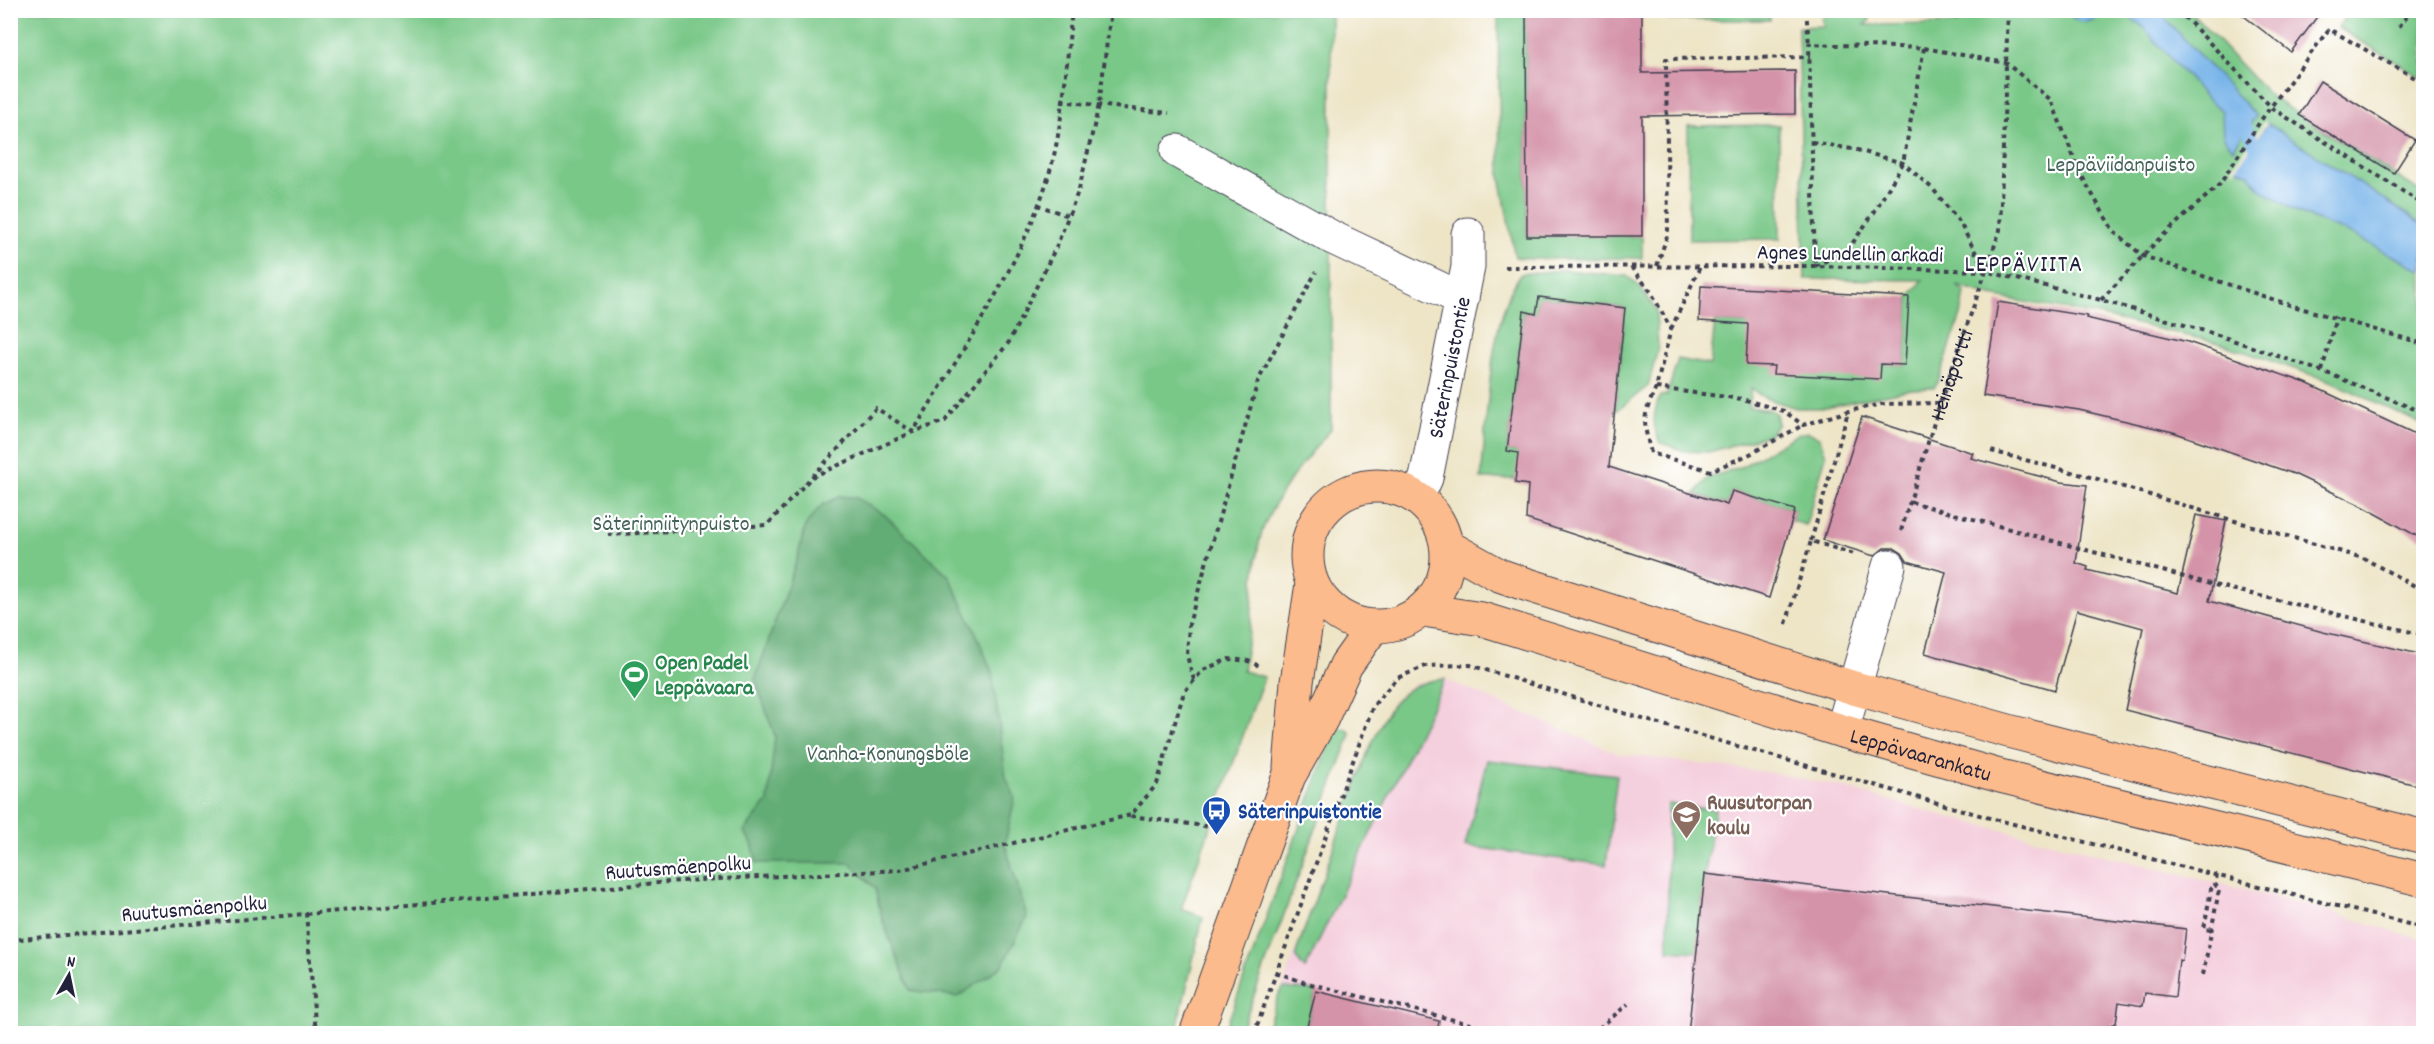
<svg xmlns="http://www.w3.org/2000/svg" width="2434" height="1044" font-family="Dekko,sans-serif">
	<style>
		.built { fill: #f4cfdd }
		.green { fill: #79c888; stroke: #4e7562; stroke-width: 1.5 }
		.forest { fill: #62ac74; stroke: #426758; stroke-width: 1.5 }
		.water { fill: #76b3e9; stroke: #4c6a92; stroke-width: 1.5 }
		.pier { fill: #eee5c7 }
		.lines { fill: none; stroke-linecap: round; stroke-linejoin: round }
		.stream { stroke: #76b3e9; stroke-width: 12 }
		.building { fill: #d493a8 }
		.minor-casing { stroke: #413f50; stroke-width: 35 }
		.major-casing { stroke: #413f50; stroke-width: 35 }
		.path { stroke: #413f50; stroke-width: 4; stroke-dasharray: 4.5 4.5; stroke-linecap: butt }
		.minor { stroke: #fff; stroke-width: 33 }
		.major { stroke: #fbbb8c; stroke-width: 33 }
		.labels { text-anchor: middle; stroke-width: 4.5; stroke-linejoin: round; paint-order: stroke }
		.park-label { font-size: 22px; fill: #45645a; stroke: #fff }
		.street-label { font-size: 22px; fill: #22223b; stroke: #fff }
		.leisure-label { font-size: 22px; font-weight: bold; fill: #27864d; stroke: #fff; text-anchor: start }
		.education-label { font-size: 22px; font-weight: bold; fill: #785e54; stroke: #fff; text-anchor: start }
		.transit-label { font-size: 22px; font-weight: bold; fill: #164399; stroke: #fff; text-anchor: start }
		.neighbourhood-label { font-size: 24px; letter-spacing: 1.5px; fill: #22223b; stroke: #fff }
	</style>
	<rect width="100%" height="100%" fill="#fff"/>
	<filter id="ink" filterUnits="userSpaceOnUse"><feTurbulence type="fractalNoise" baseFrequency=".0167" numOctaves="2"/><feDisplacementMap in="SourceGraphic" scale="12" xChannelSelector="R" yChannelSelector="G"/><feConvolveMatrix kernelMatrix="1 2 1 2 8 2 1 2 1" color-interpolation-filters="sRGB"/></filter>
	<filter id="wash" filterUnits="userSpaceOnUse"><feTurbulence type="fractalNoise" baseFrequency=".008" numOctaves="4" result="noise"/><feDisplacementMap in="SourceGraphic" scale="24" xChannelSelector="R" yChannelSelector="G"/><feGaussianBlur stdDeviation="1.35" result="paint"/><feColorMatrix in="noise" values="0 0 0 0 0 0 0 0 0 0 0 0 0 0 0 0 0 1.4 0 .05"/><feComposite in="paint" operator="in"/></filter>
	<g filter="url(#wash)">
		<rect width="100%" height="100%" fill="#eee5c7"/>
		<polygon class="built" points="1445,679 1619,754 1768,772 1839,786 1941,815 2314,907 2423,940 2421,1005 2423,1033 1265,1034 1367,754 1381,723 1393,702 1408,688 1421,682"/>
		<g class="green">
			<path d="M1953 10 2190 11 2272 98 2423 193V425L2333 382 2219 343 2097 315 1991 296 1957 286 1965 292 1961 315 1939 379 1934 388 1912 389 1821 408H1796L1765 398 1751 389 1748 407 1770 410 1776 414 1778 424 1769 435 1709 452 1684 451 1661 443C1651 426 1653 413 1660 396L1667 395 1678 359 1710 365 1715 322 1748 324 1881 364 1905 365 1909 297 1923 280 1805 279 1798 27 1824 26 1821 18C1842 9 1849 9 1868 15L1870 20 1864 25 1957 24 1953 20Z"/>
			<path d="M10 11H1331V429C1304 461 1282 486 1265 524 1254 547 1254 594 1251 620 1249 637 1245 653 1243 671L1264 677 1181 909 1203 917 1176 1033H11Z"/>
			<polygon points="1498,11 1526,11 1527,236 1642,236 1642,258 1530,259 1515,257 1500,176"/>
			<rect x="1668" y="11" width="102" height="9"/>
			<polygon points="2350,11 2423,11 2423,78 2338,28"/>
			<polygon points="1779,125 1780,239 1689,240 1688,126"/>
			<path d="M1564 270 1627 276 1639 286 1656 310 1658 349 1648 386 1615 412 1625 308 1539 297 1536 313 1524 311 1507 451 1519 453 1516 479H1481C1487 426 1488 316 1521 274Z"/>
			<polygon points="1808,432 1819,437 1826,455 1806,525 1792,521 1794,510 1732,491 1727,505 1695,494 1708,478 1743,466 1796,435"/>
			<path d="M1445 679 1305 969 1296 958V953L1367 754C1386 714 1395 682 1445 679Z"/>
			<polygon points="1336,727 1348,730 1351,734 1240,1033 1224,1033"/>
			<polygon points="1487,760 1617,775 1606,865 1465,846"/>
			<polygon points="1668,804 1715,810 1705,874 1697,952 1668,950"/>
			<polygon points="1284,988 1316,991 1305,1033 1265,1034 1279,994"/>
		</g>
		<polygon class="forest" points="841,496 857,498 885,515 949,576 976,633 992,672 1006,778 1015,797 1005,844 1027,917 1002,966 958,997 910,990 882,919 875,888 850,863 757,863 752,843 744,832 768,801 775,736 755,679 797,559 806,524 822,505"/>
		<g class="water">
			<path d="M2067 11H2096L2094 20C2081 24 2075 22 2067 11Z"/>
			<polygon points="2119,11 2158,11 2256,116 2233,149 2223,136 2222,111 2206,98 2141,25"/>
			<polygon points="2267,123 2423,225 2423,271 2347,232 2298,213 2259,188 2249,173 2236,168"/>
		</g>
		<polygon class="pier" points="2264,122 2267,123 2235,171 2233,167"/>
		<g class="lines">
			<polyline class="stream" points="2238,116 2247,128 2259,156"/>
		</g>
		<g id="blocks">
			<g class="building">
				<polygon points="1526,10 1642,10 1642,73 1795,71 1795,114 1642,116 1642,236 1527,236"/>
				<polygon points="2236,10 2322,10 2291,52"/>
				<polygon points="2320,81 2415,140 2394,173 2299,115"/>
				<polygon points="1701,286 1909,297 1905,365 1881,364 1880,379 1773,374 1774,366 1746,365 1748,324 1699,321"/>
				<polygon points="1539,297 1625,308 1609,467 1727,505 1732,491 1795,510 1769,598 1526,519 1528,485 1515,483 1518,453 1507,451 1524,311 1536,314"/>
				<polygon points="1998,302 2087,316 2086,318 2188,342 2306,383 2424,438 2424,540 2364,507 2294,474 2173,432 2079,410 1983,396"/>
				<polygon points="1862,417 1973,453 1971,458 2061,482 2087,485 2076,563 2088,567 2087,570 2178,593 2196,515 2226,521 2209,601 2323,632 2424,655 2424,787 2125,710 2143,628 2077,610 2055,690 1925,653 1946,572 1907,561 1902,553 1894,548 1884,548 1874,556 1823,540"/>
				<polygon points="1705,874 2186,929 2182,961 2179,960 2175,997 2145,993 2143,1006 2119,1002 2116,1023 2089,1034 1688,1034"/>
				<polygon points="1316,991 1439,1021 1437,1034 1305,1034"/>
			</g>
		</g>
	</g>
	<g filter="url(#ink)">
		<use href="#blocks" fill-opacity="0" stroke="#413f50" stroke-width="1.5"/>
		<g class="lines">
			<defs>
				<g id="minor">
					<polyline points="1177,151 1333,238 1462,299"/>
					<path id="s2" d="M1417 498 1426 478 1468 267V234"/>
					<polyline points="1842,731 1889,566"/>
				</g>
				<g id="major">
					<circle cx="1377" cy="556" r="70"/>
					<polyline points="1447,546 1499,575 1519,582 1854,688 2012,732 2424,837"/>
					<path id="s3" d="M1423 610 1482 619 1842 731 2000 776 2424 880"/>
					<polyline points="1290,767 1297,682 1312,584"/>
					<polyline points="1196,1034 1289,776 1322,718 1346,665 1373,627"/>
				</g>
			</defs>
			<use href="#minor" class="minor-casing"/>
			<use href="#major" class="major-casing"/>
			<g class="path">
				<polyline points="1806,10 1809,44"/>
				<polyline points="2178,10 2272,108 2424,205"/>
				<polyline points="2399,27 2411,10"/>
				<polyline points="1924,48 1903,163 1875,211 1847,251 1815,266 1809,44 1924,48 2006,63 2051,100 2080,173 2114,232 2143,256 2290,305 2424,344"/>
				<polyline points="1061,101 1169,113"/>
				<polyline points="1812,142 1857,150 1903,163 1933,189 1960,223 1985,270"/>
				<polyline points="1037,205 1069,216"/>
				<polyline points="1657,266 1668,233 1666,59 1810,57"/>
				<polyline points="1505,267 1815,266 1985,271 2101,300 2221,336 2332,375 2424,413"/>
				<polyline points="1631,267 1651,292 1671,329 1656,388 1742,399 1784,411 1803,425 1849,411 1882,404 1940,403"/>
				<polyline points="2101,300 2158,240 2220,184 2261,120 2329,29 2424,83"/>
				<polyline points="1671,329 1700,267"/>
				<polyline points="2322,371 2336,317"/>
				<path d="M1656 388C1642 418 1643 422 1651 453L1711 471 1750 454 1803 425"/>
				<polyline points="1991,451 2094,478 2235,521 2363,558 2424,591"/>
				<polyline points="812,477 913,432 945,421 1009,342 1057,245 1079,189 1099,105 1111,10"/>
				<polyline points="1911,502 2210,584 2424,635"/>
				<path id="s1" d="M1901 531 1940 403 2000 230 2008 10"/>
				<path d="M608 535 767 525 876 408 913 432C961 351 1019 270 1048 178 1064 126 1066 64 1072 10"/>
				<polyline points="1811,541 1848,412"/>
				<polyline points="1786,624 1811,541 1854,554"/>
				<polyline points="1194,680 1187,656 1189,624 1258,381 1316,272"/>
				<polyline points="1131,816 1211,827"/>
				<polyline points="306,913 316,1034"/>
				<polyline points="2211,930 2204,929 2211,889 2215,885"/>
				<polyline points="10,940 680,881 900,870 1131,815 1157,784 1184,692 1203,670 1229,659 1248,661 1262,667"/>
				<polyline points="1276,972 1303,982 1510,1034"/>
				<polyline points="2203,975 2219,890 2215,884 2217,875"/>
				<polyline points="1254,1034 1373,706 1397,678 1426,666 1470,665 1646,720 1990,818 2424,928"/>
				<polyline points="1592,1034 1628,1004"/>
			</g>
			<use href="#minor" class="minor"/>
			<use href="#major" class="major"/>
		</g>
	</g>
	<defs>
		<symbol id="stadium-pin" viewBox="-11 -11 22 30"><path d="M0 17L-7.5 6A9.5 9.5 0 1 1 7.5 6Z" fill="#2e9e5b" stroke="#fff"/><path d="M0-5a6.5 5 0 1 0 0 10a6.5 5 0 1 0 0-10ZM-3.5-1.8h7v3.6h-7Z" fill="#fff"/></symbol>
		<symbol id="bus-pin" viewBox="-11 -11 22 30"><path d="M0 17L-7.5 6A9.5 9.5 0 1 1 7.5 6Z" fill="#1a4fb4" stroke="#fff"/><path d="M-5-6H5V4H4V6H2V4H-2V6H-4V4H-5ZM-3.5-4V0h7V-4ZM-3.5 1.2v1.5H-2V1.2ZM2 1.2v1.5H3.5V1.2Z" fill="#fff"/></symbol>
		<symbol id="school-pin" viewBox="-11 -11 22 30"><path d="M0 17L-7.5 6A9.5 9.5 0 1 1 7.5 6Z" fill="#8d6e63" stroke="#fff"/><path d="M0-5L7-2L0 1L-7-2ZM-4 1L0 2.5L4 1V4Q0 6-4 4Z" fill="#fff"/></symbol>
	</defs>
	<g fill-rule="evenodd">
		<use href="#stadium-pin" x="618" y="658" width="33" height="45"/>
		<use href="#bus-pin" x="1200" y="794" width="33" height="45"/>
		<use href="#school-pin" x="1670" y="798" width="33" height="45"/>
	</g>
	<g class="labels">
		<g class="park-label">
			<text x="2121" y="171">Leppäviidanpuisto</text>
			<text x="671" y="530">Säterinniitynpuisto</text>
			<text x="888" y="760">Vanha-Konungsböle</text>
		</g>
		<g class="street-label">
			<text transform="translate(1850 252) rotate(1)" y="8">Agnes Lundellin arkadi</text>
			<text dy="8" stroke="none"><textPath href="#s2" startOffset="135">Säterinpuistontie</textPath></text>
			<text dy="8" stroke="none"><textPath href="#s1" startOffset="164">Heinäportti</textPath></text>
			<text dy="8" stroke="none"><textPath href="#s3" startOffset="519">Leppävaarankatu</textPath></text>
			<text transform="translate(678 866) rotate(-4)" y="8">Ruutusmäenpolku</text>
			<text transform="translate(194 907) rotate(-5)" y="8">Ruutusmäenpolku</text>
		</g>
		<g class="leisure-label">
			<text x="655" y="669">Open Padel<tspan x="655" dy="25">Leppävaara</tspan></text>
		</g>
		<g class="education-label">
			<text x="1707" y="809">Ruusutorpan<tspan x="1707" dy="25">koulu</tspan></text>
		</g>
		<g class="transit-label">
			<text x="1238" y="818">Säterinpuistontie</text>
		</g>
		<g class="neighbourhood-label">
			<text x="2024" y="271">LEPPÄVIITA</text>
		</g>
	</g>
	<rect width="2434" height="1044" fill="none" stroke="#fff" stroke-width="36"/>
	<g transform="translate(69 975) rotate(9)" stroke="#ffffff" stroke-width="4.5" paint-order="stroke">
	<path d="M0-4.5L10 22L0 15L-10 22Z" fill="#22223b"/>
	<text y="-9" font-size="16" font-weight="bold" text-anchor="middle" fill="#22223b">N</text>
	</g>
</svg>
